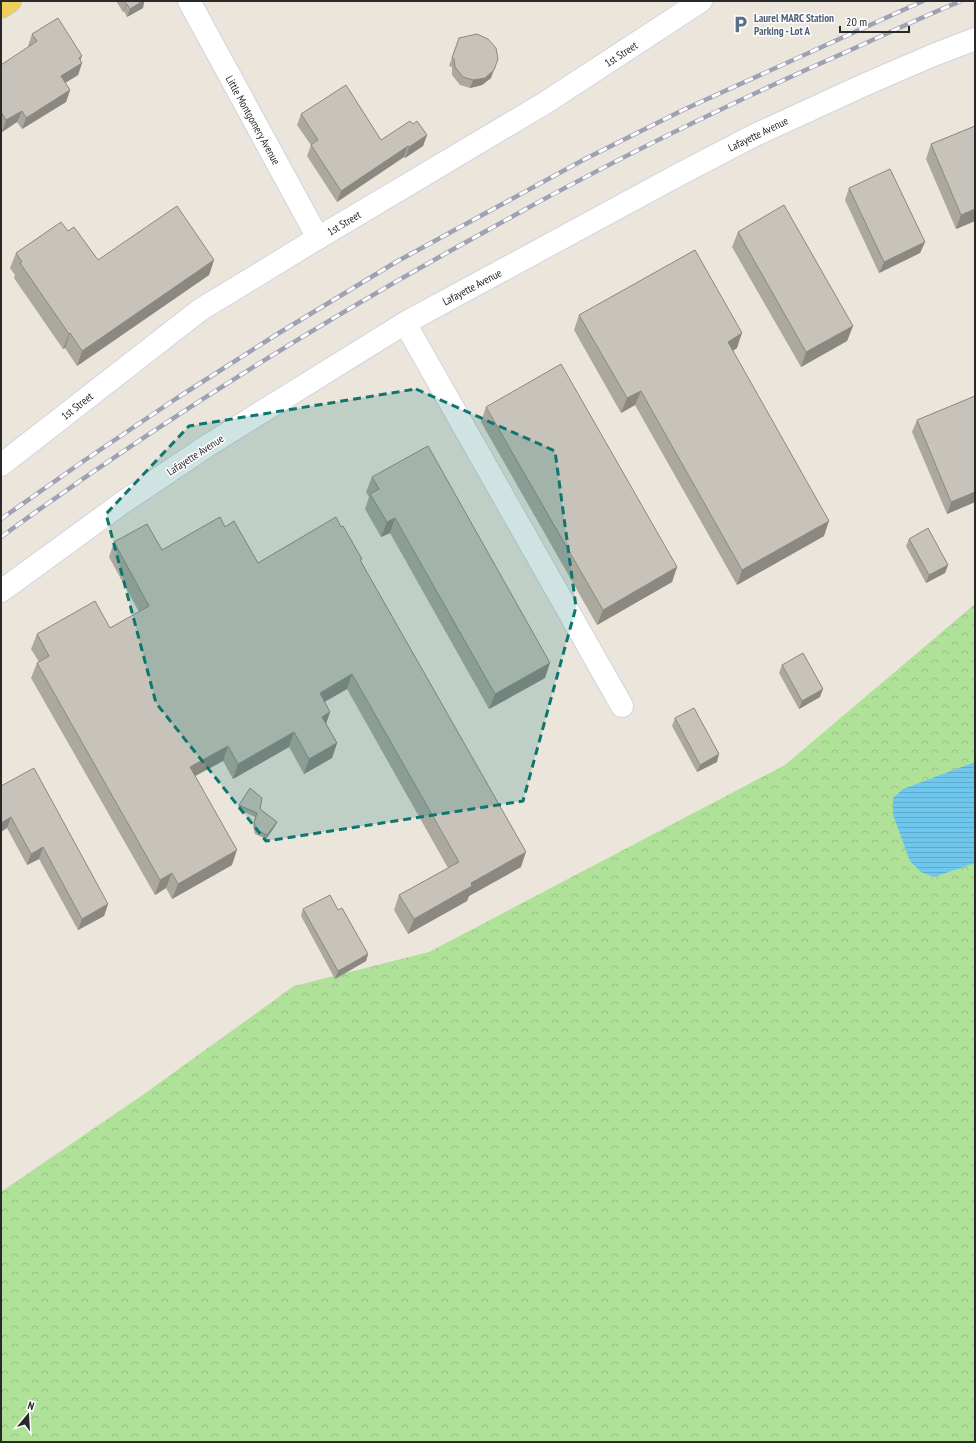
<svg xmlns="http://www.w3.org/2000/svg" width="976" height="1443" font-family="'PT Sans Narrow',sans-serif">
	<style>
		.forest { fill: url(#forest-crowns) }
		.water { fill: url(#water-rules) }
		.lines { fill: none; stroke-linecap: round; stroke-linejoin: round }
		.minor-casing { stroke: #d1d3e2; stroke-width: 24 }
		.tertiary-casing { stroke: #d1d3e2; stroke-width: 24 }
		.primary-casing { stroke: #c7c7c7; stroke-width: 24 }
		.minor { stroke: #fff; stroke-width: 22 }
		.tertiary { stroke: #fff; stroke-width: 22 }
		.primary { stroke: #eed15d; stroke-width: 22 }
		.rail-casing { stroke: #9ea1b4; stroke-width: 4.5 }
		.rail { stroke: #fff; stroke-width: 3; stroke-dasharray: 9; stroke-linecap: butt }
		.wall { fill: #aba8a0 }
		.shaded-wall { fill: #8b8882 }
		.building { fill: #c7c3ba; stroke: #8b8882 }
		.marked { fill: #0f766e; fill-opacity: 0.2; stroke: #0f766e; stroke-width: 3; stroke-dasharray: 8 5; stroke-linejoin: round }
		.labels { text-anchor: middle; stroke-width: 3; stroke-linejoin: round; paint-order: stroke }
		.service-label { font-size: 11px; font-weight: bold; fill: #4e5e75; stroke: #fff; text-anchor: start }
		.street-label { font-size: 11px; fill: #292929; stroke: #fff }
	</style>
	<defs>
		<pattern id="forest-crowns" width="20" height="18" patternUnits="userSpaceOnUse"><rect width="20" height="18" fill="#afe298"/><path d="M2 6a3 3 0 1 1 6 0M12 15a3 3 0 1 1 6 0" fill="none" stroke="#97c283"/></pattern>
		<pattern id="water-rules" width="6" height="5" patternUnits="userSpaceOnUse"><rect width="6" height="5" fill="#6fc7ed"/><path d="M0 2.5h6" fill="none" stroke="#60abcb"/></pattern>
	</defs>
	<rect width="100%" height="100%" fill="#ebe5db"/>
	<polygon class="forest" points="975,604 975,1442 1,1442 1,1192 144,1094 294,986 429,952 785,765"/>
	<polygon class="water" points="975,762 975,863 934,877 921,872 910,861 893,815 893,798 903,789"/>
	<g class="lines">
		<defs>
			<g id="minor">
				<polyline points="189,1 318,238"/>
				<polyline points="405,323 622,706"/>
				<polyline points="1,465 200,310 318,238 545,103 701,1"/>
			</g>
			<polyline id="tertiary" points="1,591 122,503 207,446 405,323 680,174 755,135 864,85 931,56 975,39"/>
			<polyline id="primary" points="1,7 10,1"/>
		</defs>
		<use href="#minor" class="minor-casing"/>
		<use href="#tertiary" class="tertiary-casing"/>
		<use href="#primary" class="primary-casing"/>
		<use href="#minor" class="minor"/>
		<use href="#tertiary" class="tertiary"/>
		<use href="#primary" class="primary"/>
		<defs>
			<g id="rail">
				<polyline points="1,519 85,460 177,398 279,333 396,262 585,159 683,110 923,1"/>
				<path d="M1 537C156 424 320 322 488 230 607 163 730 103 855 48 890 32 925 16 961 1"/>
			</g>
		</defs>
		<use href="#rail" class="rail-casing"/>
		<use href="#rail" class="rail"/>
	</g>
	<g class="wall">
		<polygon points="116,1 147,1 144,2 143,8 127,17 124,11 123,12"/>
		<polygon points="32,34 80,60 82,63 78,75 65,83 70,90 66,102 22,129 17,122 2,132 1,130 1,65 29,47 28,46"/>
		<polygon points="459,38 491,78 482,85 470,88 460,85 452,75 452,67 449,66"/>
		<polygon points="301,114 381,140 413,124 427,135 423,146 405,158 404,157 337,202 307,156 311,145 297,125"/>
		<polygon points="975,126 975,221 956,229 926,159 931,144"/>
		<polygon points="849,188 925,242 920,253 879,273 845,200"/>
		<polygon points="738,232 853,326 847,341 801,367 732,247"/>
		<polygon points="16,253 98,260 214,260 209,275 77,366 65,348 63,349 14,278 15,275 10,268"/>
		<polygon points="579,315 737,348 733,351 824,536 737,585 635,405 621,413 574,330"/>
		<polygon points="975,396 975,502 947,514 912,432 917,420"/>
		<polygon points="486,407 677,567 672,582 597,625 481,422"/>
		<polygon points="372,477 545,678 489,709 390,533 381,537 365,509 369,497 366,492"/>
		<polygon points="225,527 258,563 361,561 521,867 469,896 467,901 408,934 394,910 399,895 448,868 347,689 324,702 330,712 326,723 337,743 332,758 304,774 289,747 233,779 223,761 195,776 232,865 172,899 166,888 155,895 31,678 37,663 39,662 31,649 37,634 110,628 139,612 109,557 114,542 162,550"/>
		<polygon points="909,539 948,565 945,573 926,583 906,546"/>
		<polygon points="782,665 820,697 799,709 779,673"/>
		<polygon points="675,718 717,762 697,772 672,726"/>
		<polygon points="1,786 108,904 104,916 78,930 39,859 27,865 7,828"/>
		<polygon points="239,805 260,809 277,822 275,826 266,839 255,834 253,827 255,817 238,809"/>
		<polygon points="303,909 338,910 368,954 366,961 335,979 301,916"/>
	</g>
	<g class="shaded-wall">
		<polygon points="142,1 147,1 144,2 143,8 127,17 130,9"/>
		<polygon points="126,4 127,4 124,11 123,12"/>
		<polygon points="82,56 78,66 82,63 78,75 57,88 61,76 79,58"/>
		<polygon points="494,70 491,78 482,85 470,88 473,80"/>
		<polygon points="70,90 66,102 22,129 26,118"/>
		<polygon points="22,111 17,122 2,132 6,120"/>
		<polygon points="427,135 423,146 405,158 409,147"/>
		<polygon points="408,146 404,157 337,202 341,191"/>
		<polygon points="975,209 975,221 956,229 961,215"/>
		<polygon points="925,242 920,253 879,273 884,262"/>
		<polygon points="214,260 209,275 77,366 82,351"/>
		<polygon points="853,326 847,341 801,367 806,352"/>
		<polygon points="70,333 65,348 63,349 69,334"/>
		<polygon points="742,333 737,348 722,357 728,342"/>
		<polygon points="641,391 635,405 621,413 627,398"/>
		<polygon points="975,492 975,502 947,514 951,502"/>
		<polygon points="395,518 390,533 381,537 387,522"/>
		<polygon points="829,521 824,536 737,585 742,570"/>
		<polygon points="948,565 945,573 926,583 929,575"/>
		<polygon points="677,567 672,582 597,625 603,610"/>
		<polygon points="550,663 545,678 489,709 495,694"/>
		<polygon points="352,674 347,689 314,708 320,693"/>
		<polygon points="823,689 820,697 799,709 802,701"/>
		<polygon points="330,712 325,727 322,717"/>
		<polygon points="294,732 289,747 233,779 238,764"/>
		<polygon points="337,743 332,758 304,774 309,759"/>
		<polygon points="228,746 223,761 184,782 190,767"/>
		<polygon points="719,754 717,762 697,772 700,765"/>
		<polygon points="11,817 7,828 1,832 1,823"/>
		<polygon points="277,822 275,826 266,839 267,835"/>
		<polygon points="43,847 39,859 27,865 31,854"/>
		<polygon points="237,850 232,865 172,899 178,884"/>
		<polygon points="526,852 521,867 469,896 467,901 408,934 414,919 471,883"/>
		<polygon points="172,873 166,888 155,895 160,880"/>
		<polygon points="108,904 104,916 78,930 82,919"/>
		<polygon points="368,954 366,961 335,979 338,971"/>
	</g>
	<g class="building">
		<polygon points="124,1 143,1 130,9 127,4 126,4"/>
		<polygon points="58,18 82,56 79,58 82,63 61,76 70,90 26,118 22,111 6,120 1,112 1,65 37,41 32,34"/>
		<polygon points="477,34 488,39 496,48 498,59 494,70 485,78 473,80 463,77 455,67 454,59 452,58 459,38"/>
		<polygon points="346,85 381,140 410,121 413,124 417,121 427,135 409,147 408,146 341,191 311,145 318,140 301,114"/>
		<polygon points="975,126 975,209 961,215 931,144"/>
		<polygon points="890,169 925,242 884,262 849,188"/>
		<polygon points="784,205 853,326 806,352 738,232"/>
		<polygon points="177,206 214,260 82,351 70,333 69,334 20,263 22,262 16,253 61,222 68,231 74,227 98,260"/>
		<polygon points="695,250 742,333 728,342 829,521 742,570 641,391 627,398 579,315"/>
		<polygon points="561,364 677,567 603,610 486,407"/>
		<polygon points="975,396 975,492 951,502 917,420"/>
		<polygon points="428,446 550,663 495,694 395,518 387,522 370,494 379,489 372,477"/>
		<polygon points="220,517 225,527 234,521 258,563 336,517 341,527 343,526 362,559 360,560 526,852 471,883 472,886 414,919 399,895 459,862 352,674 320,693 330,712 322,717 337,743 309,759 294,732 238,764 228,746 190,767 237,850 178,884 172,873 160,880 37,663 49,656 37,634 95,601 110,628 149,606 114,542 147,524 162,550"/>
		<polygon points="928,528 948,565 929,575 909,539"/>
		<polygon points="803,653 823,689 802,701 782,665"/>
		<polygon points="694,708 719,754 700,765 675,718"/>
		<polygon points="34,768 108,904 82,919 43,847 31,854 11,817 1,823 1,786"/>
		<polygon points="250,788 262,798 260,809 277,822 267,835 257,830 254,823 257,813 239,805"/>
		<polygon points="330,895 338,910 342,908 368,954 338,971 303,909"/>
	</g>
	<path class="marked" d="M416 389 555 451 576 607 523 801 266 841 156 703 106 514 189 426Z"/>
	<defs>
		<symbol id="parking-bare" viewBox="-9 -9 18 18"><path d="M-3.5-5.5H1a3.5 3.5 0 0 1 0 7H-1V5.5H-3.5ZM-1-3.4V-.6H.8a1.4 1.4 0 0 0 0-2.8Z" fill="#5c6f8a" stroke="#fff" stroke-width="2.5" paint-order="stroke"/></symbol>
	</defs>
	<g fill-rule="evenodd">
		<use href="#parking-bare" x="728" y="12" width="25" height="25"/>
	</g>
	<g class="labels">
		<g class="service-label">
			<text x="754" y="22">Laurel MARC Station<tspan x="754" dy="13">Parking - Lot A</tspan></text>
		</g>
		<g class="street-label">
			<text transform="translate(621 54) rotate(-33)" y="4">1st Street</text>
			<text transform="translate(253 120) rotate(61)" y="4">Little Montgomery Avenue</text>
			<text transform="translate(758 134) rotate(-26)" y="4">Lafayette Avenue</text>
			<text transform="translate(344 223) rotate(-31)" y="4">1st Street</text>
			<text transform="translate(472 287) rotate(-28)" y="4">Lafayette Avenue</text>
			<text transform="translate(77 406) rotate(-38)" y="4">1st Street</text>
			<text transform="translate(195 455) rotate(-33)" y="4">Lafayette Avenue</text>
		</g>
	</g>
	<rect width="976" height="1443" fill="none" stroke="#292929" stroke-width="4"/>
	<g transform="translate(28 1415) rotate(18)" stroke="#ffffff" stroke-width="3" paint-order="stroke">
	<path d="M0-3L7 15L0 10L-7 15Z" fill="#292929"/>
	<text y="-6" font-size="11" font-weight="bold" text-anchor="middle" fill="#292929">N</text>
	</g>
	<path d="M840 26v6h69v-6" fill="none" stroke="#292929" stroke-width="2"/>
	<text x="846" y="26" font-size="12" fill="#292929" stroke="#ffffff" stroke-width="3" paint-order="stroke">20 m</text>
</svg>
